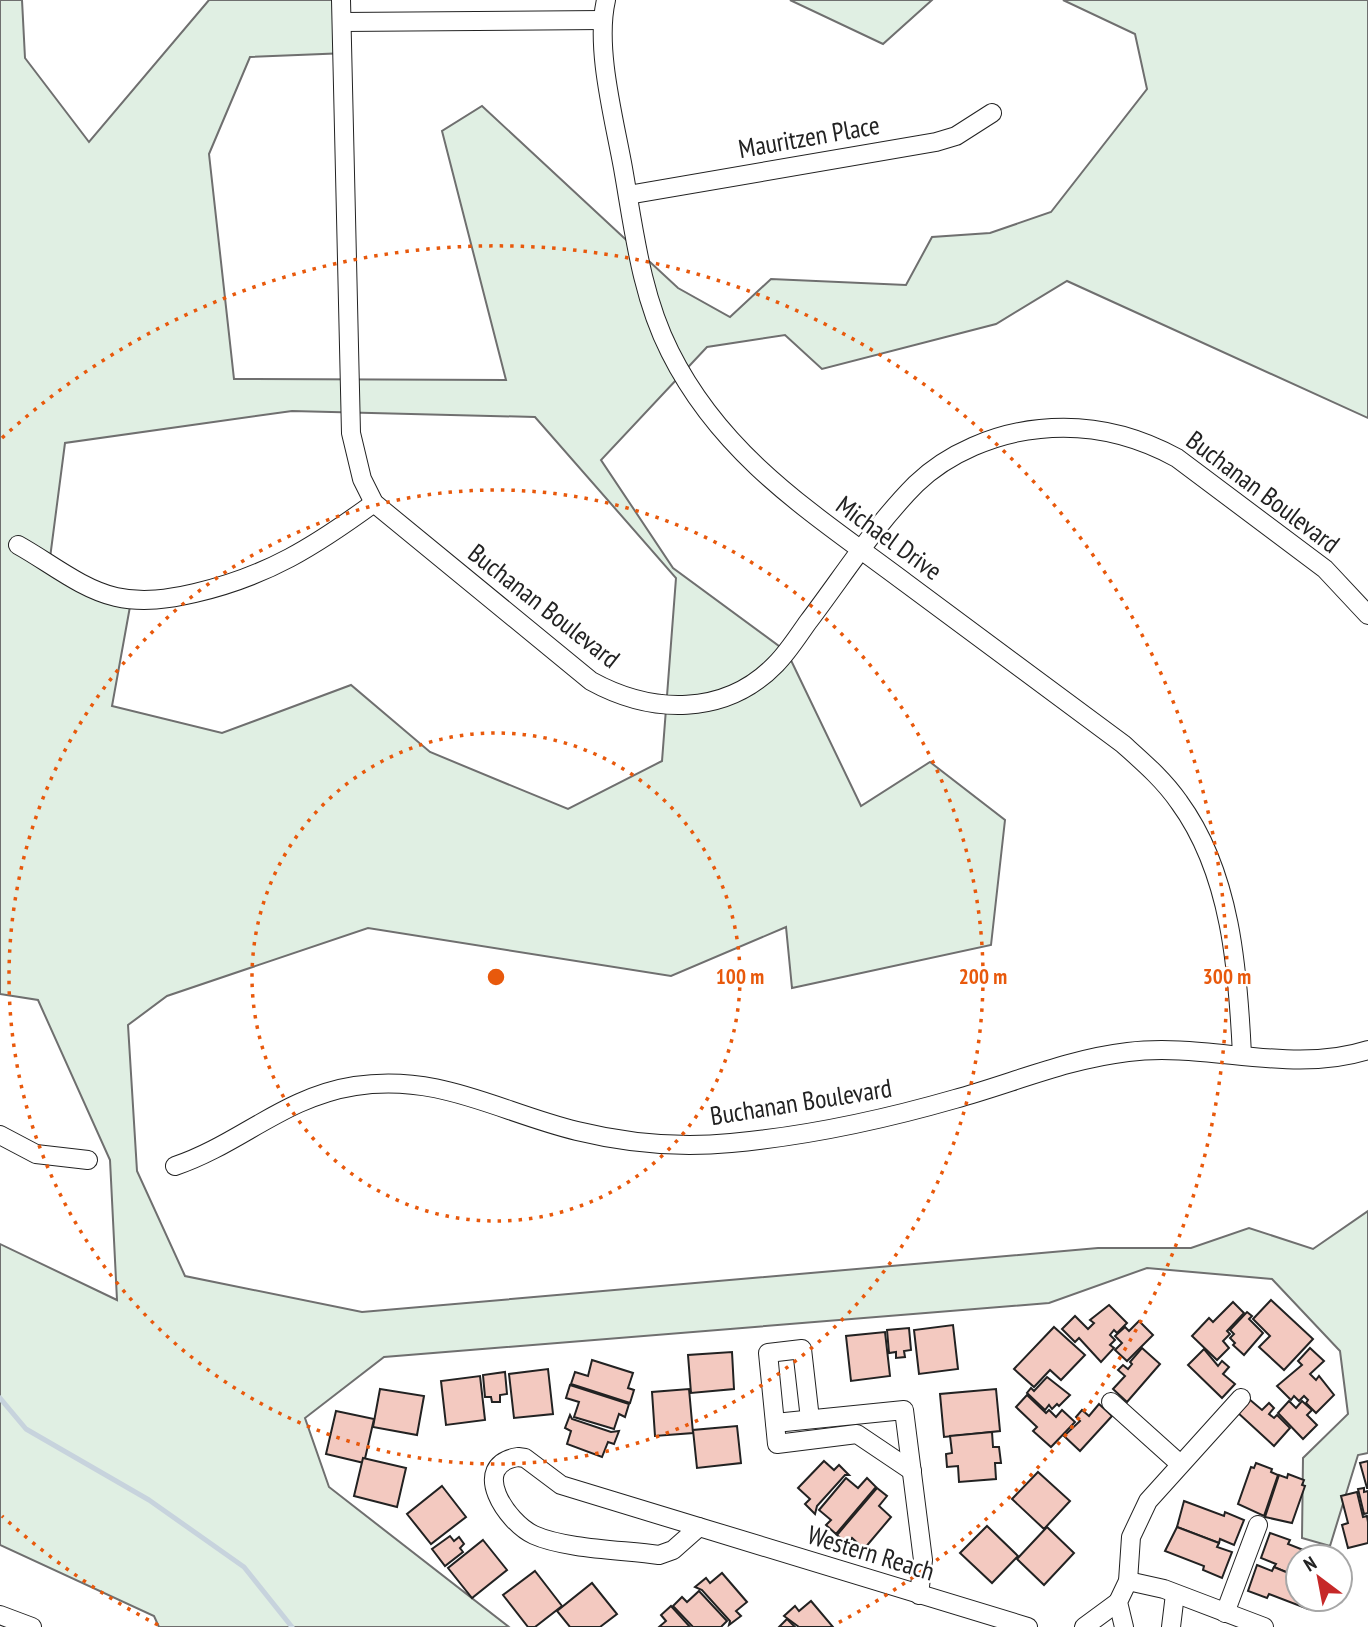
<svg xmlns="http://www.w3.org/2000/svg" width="1368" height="1627" font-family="'PT Sans Narrow',sans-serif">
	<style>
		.green { fill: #e0efe3; stroke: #6f6f6f; stroke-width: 2; fill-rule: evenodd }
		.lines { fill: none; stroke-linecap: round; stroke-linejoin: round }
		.stream { stroke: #c7d3dd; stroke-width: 5 }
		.building { fill: #f3c9c0; stroke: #222; stroke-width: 2 }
		.minor-casing { stroke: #222; stroke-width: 20 }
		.minor { stroke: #fff; stroke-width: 18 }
		.ring { fill: none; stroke: #e8590c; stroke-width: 3.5; stroke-dasharray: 3.5 7 }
		.labels { text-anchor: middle; stroke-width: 5; stroke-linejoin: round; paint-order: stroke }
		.street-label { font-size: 26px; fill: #222; stroke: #fff }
		.centre { fill: #e8590c; stroke: #fff; stroke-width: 3.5 }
		.ring-label { font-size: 21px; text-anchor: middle; font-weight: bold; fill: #e8590c; stroke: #fff; stroke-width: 5; stroke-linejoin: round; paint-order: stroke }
	</style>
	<rect width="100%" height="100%" fill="#fff"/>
	<g class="green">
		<path d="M0 0H22L25 58 89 142 209 0H345L347 53 250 57 209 154 234 379 506 380 442 131 482 106 678 288 730 317 771 279 906 285 932 237 990 233 1051 212 1147 89 1135 34 1063 0H1368V418L1067 281 996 324 822 369 785 335 707 347 601 460 673 568 787 652 861 806 930 762 1005 820 991 945 792 988 786 927 671 976 368 928 167 996 128 1025 137 1171 185 1276 362 1312 1098 1248H1191L1249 1228 1313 1249 1368 1211V1453L1358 1455 1330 1546 1302 1538 1303 1458 1348 1414 1340 1351 1272 1279 1147 1268 1049 1303 384 1357 305 1418 329 1487 509 1627H159L154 1616 0 1545V1244L117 1300 110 1160 38 1000 0 994ZM292 411 535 417 676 578 662 761 568 809 430 752 351 685 222 733 112 706 131 601 50 558 65 443Z"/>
		<polygon points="790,0 932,0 883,44"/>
	</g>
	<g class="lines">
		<polyline class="stream" points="0,1398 26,1429 149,1500 244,1567 292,1627"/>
	</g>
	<g class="building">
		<polygon points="1271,1300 1313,1339 1284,1370 1259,1347 1270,1336 1253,1319"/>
		<polygon points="1233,1302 1244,1313 1227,1331 1230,1334 1223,1341 1229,1348 1217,1360 1192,1336 1209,1318 1213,1322"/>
		<polygon points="1109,1305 1127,1323 1117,1333 1114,1330 1110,1335 1115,1340 1110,1345 1114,1348 1101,1362 1079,1338 1075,1342 1062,1329 1075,1316 1088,1329 1094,1323 1090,1320"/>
		<polygon points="1247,1312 1252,1316 1249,1319 1263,1333 1244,1355 1233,1345 1235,1343 1230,1338 1234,1334 1230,1330"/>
		<polygon points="1139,1321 1153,1335 1127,1361 1115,1350 1122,1343 1115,1336 1125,1327 1129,1331"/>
		<polygon points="953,1325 958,1369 919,1374 914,1330"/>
		<polygon points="1054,1327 1085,1355 1061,1380 1050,1370 1034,1387 1014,1369"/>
		<polygon points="909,1328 911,1350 904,1351 905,1357 896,1358 896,1352 889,1353 887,1330"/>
		<polygon points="885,1332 890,1376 851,1381 846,1336"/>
		<polygon points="1142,1348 1160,1364 1127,1402 1113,1389 1125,1376 1118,1370 1123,1365 1128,1369 1132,1364 1130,1362"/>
		<polygon points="1310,1348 1324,1361 1310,1374 1316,1380 1319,1376 1334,1395 1316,1413 1306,1403 1308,1400 1304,1396 1299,1401 1294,1396 1291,1400 1277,1386 1302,1365 1298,1361"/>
		<polygon points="1204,1349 1218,1366 1222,1361 1229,1367 1223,1374 1235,1384 1222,1398 1188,1365"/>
		<polygon points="732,1352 734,1389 691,1393 688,1355"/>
		<polygon points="592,1360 633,1373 628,1388 634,1390 630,1403 571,1384 575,1372 588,1376"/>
		<polygon points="548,1369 553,1414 514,1418 509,1374"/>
		<polygon points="505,1372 507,1394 500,1395 500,1402 492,1402 491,1397 485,1397 483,1375"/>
		<polygon points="480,1376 485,1420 446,1425 441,1381"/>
		<polygon points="1047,1377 1070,1395 1059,1406 1057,1404 1052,1409 1049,1405 1045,1410 1027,1393 1031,1388 1034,1391"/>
		<polygon points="570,1385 629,1404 625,1417 619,1414 614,1429 574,1417 579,1402 566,1398"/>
		<polygon points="380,1389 424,1396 417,1435 373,1427"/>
		<polygon points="689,1389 693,1433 655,1436 652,1392"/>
		<polygon points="996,1389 1000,1431 944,1437 940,1394"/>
		<polygon points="1027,1395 1046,1413 1049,1410 1056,1417 1062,1410 1075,1422 1051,1447 1033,1431 1037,1427 1016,1407"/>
		<polygon points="1249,1399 1262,1410 1269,1403 1274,1408 1269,1414 1274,1418 1277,1415 1290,1428 1274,1446 1237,1412"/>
		<polygon points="1289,1401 1296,1408 1302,1401 1312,1410 1307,1415 1317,1425 1303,1439 1278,1413"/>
		<polygon points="1099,1404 1112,1416 1080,1451 1064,1436 1080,1421 1076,1417 1082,1410 1089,1416"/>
		<polygon points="336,1411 374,1419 364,1463 326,1454"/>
		<polygon points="570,1415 572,1419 611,1432 619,1431 614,1444 608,1442 602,1457 567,1444 571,1431 565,1428"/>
		<polygon points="737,1426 741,1463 697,1468 693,1430"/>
		<polygon points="992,1432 993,1447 999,1447 1001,1463 995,1463 996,1479 959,1482 958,1466 947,1467 946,1454 952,1453 950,1436"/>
		<polygon points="363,1458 406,1468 397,1507 354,1496"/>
		<polygon points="824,1461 834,1470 839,1465 849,1475 845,1475 817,1506 815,1514 805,1504 810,1499 798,1488"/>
		<polygon points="1368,1461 1368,1488 1367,1488 1360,1463"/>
		<polygon points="1256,1463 1272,1469 1271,1472 1278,1475 1264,1516 1238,1504 1251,1467 1254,1468"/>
		<polygon points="1038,1472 1070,1501 1044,1529 1012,1499"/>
		<polygon points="1288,1474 1304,1480 1302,1485 1305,1486 1292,1523 1265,1517 1279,1475 1287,1478"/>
		<polygon points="846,1478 858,1488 867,1478 876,1487 836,1534 826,1525 831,1520 819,1510"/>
		<polygon points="442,1486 466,1517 431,1544 407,1514"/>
		<polygon points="877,1488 887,1496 879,1506 891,1517 864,1549 852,1538 847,1544 837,1535"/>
		<polygon points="1364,1488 1364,1492 1368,1491 1368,1513 1364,1514 1358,1489"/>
		<polygon points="1357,1492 1363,1517 1367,1516 1368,1522 1368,1543 1348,1548 1342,1525 1348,1523 1341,1496"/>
		<polygon points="1184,1501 1224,1516 1225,1512 1244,1520 1234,1545 1220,1539 1219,1543 1177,1527"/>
		<polygon points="987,1526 1018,1556 992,1583 960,1553"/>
		<polygon points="1047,1527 1074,1553 1044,1585 1017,1559"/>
		<polygon points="1177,1527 1219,1543 1217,1547 1232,1552 1222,1578 1203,1570 1204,1566 1165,1551"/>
		<polygon points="1270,1533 1290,1540 1288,1544 1321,1557 1298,1557 1298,1577 1274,1567 1276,1564 1261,1558"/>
		<polygon points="450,1536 454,1541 459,1537 464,1544 460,1548 463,1552 445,1566 432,1549"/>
		<polygon points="483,1540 507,1570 472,1598 448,1568"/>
		<polygon points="1257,1565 1272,1571 1274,1567 1298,1577 1298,1599 1312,1599 1308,1609 1269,1594 1267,1598 1248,1591"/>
		<polygon points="535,1571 562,1606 535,1627 528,1627 503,1595"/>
		<polygon points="722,1573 747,1602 736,1611 741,1616 729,1625 730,1621 702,1590 695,1587 706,1578 710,1583"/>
		<polygon points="592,1583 617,1614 600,1627 570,1627 557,1611"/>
		<polygon points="699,1591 727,1621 721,1627 693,1627 673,1606 682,1597 687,1602"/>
		<polygon points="811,1601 833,1627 799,1627 784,1616 795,1606 799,1611"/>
		<polygon points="671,1606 690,1627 659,1627 666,1621 661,1615"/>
		<polygon points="787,1619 795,1627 779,1627"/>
	</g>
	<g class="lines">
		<defs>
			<g id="minor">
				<path d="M341 0 351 433 362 479 374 503 591 681C651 714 725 717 776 664 788 652 798 636 808 622 843 576 875 525 916 484 948 453 996 433 1040 429 1088 424 1135 435 1177 458L1325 569 1368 615"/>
				<path d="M606 0C595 48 614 118 623 168 634 230 641 295 670 352 723 458 814 514 906 583 978 636 1050 690 1123 744 1143 762 1163 779 1179 802 1231 873 1238 970 1242 1055"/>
				<polyline points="342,22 602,20"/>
				<polyline points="628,195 936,142 956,136 992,113"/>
				<path d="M18 545C49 562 81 589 116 597 143 603 169 599 195 593 268 576 315 546 374 503"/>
				<polyline points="0,1135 36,1154 88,1160"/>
				<path d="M175 1166C240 1144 284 1097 355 1086 439 1073 499 1112 577 1131 626 1143 680 1148 731 1143 807 1136 882 1120 955 1099 1013 1083 1068 1059 1128 1052 1208 1042 1290 1075 1368 1050"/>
				<polyline points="1111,1402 1180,1464"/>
				<polyline points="810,1419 802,1349 768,1353 777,1444 857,1434 912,1471"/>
				<polyline points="775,1423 904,1410 923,1560 919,1595"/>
				<path d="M518 1457 525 1458 561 1485 699 1527 673 1550 659 1555C624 1550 565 1549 534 1535 507 1523 468 1465 518 1457Z"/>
				<polyline points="699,1527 1028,1627"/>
				<polyline points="1128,1581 1164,1589 1264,1627"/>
				<polyline points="1225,1613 1258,1525"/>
				<polyline points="0,1615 32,1627"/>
				<polyline points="1084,1627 1118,1602"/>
				<polyline points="1124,1627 1118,1602 1128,1581 1131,1537 1148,1501 1241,1398"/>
				<polyline points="1171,1627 1175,1594"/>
			</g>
		</defs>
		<use href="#minor" class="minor-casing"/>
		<use href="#minor" class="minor"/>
	</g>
	<g class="ring">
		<circle cx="496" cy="977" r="244"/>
		<circle cx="496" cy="977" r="487"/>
		<path d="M158 1625A731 731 0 0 1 2 1516M2 438A731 731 0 1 1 834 1625"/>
	</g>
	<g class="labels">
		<g class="street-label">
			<text transform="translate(809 137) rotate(-10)" y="9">Mauritzen Place</text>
			<text transform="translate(1263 492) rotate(37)" y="9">Buchanan Boulevard</text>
			<text transform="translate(889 538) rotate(36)" y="9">Michael Drive</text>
			<text transform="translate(544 606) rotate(38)" y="9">Buchanan Boulevard</text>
			<text transform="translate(801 1102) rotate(-9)" y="9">Buchanan Boulevard</text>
			<text transform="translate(871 1553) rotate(17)" y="9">Western Reach</text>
		</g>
	</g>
	<circle cx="496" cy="977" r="10" class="centre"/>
	<g class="ring-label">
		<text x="740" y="984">100 m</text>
		<text x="983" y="984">200 m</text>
		<text x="1227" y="984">300 m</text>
	</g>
	<g transform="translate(1319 1578) rotate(328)"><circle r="33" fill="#ffffff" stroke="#a7a7a7" stroke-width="2"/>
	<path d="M0-5L12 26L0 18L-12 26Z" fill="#c62828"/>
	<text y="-10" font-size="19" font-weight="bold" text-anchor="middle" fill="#222222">N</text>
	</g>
</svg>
